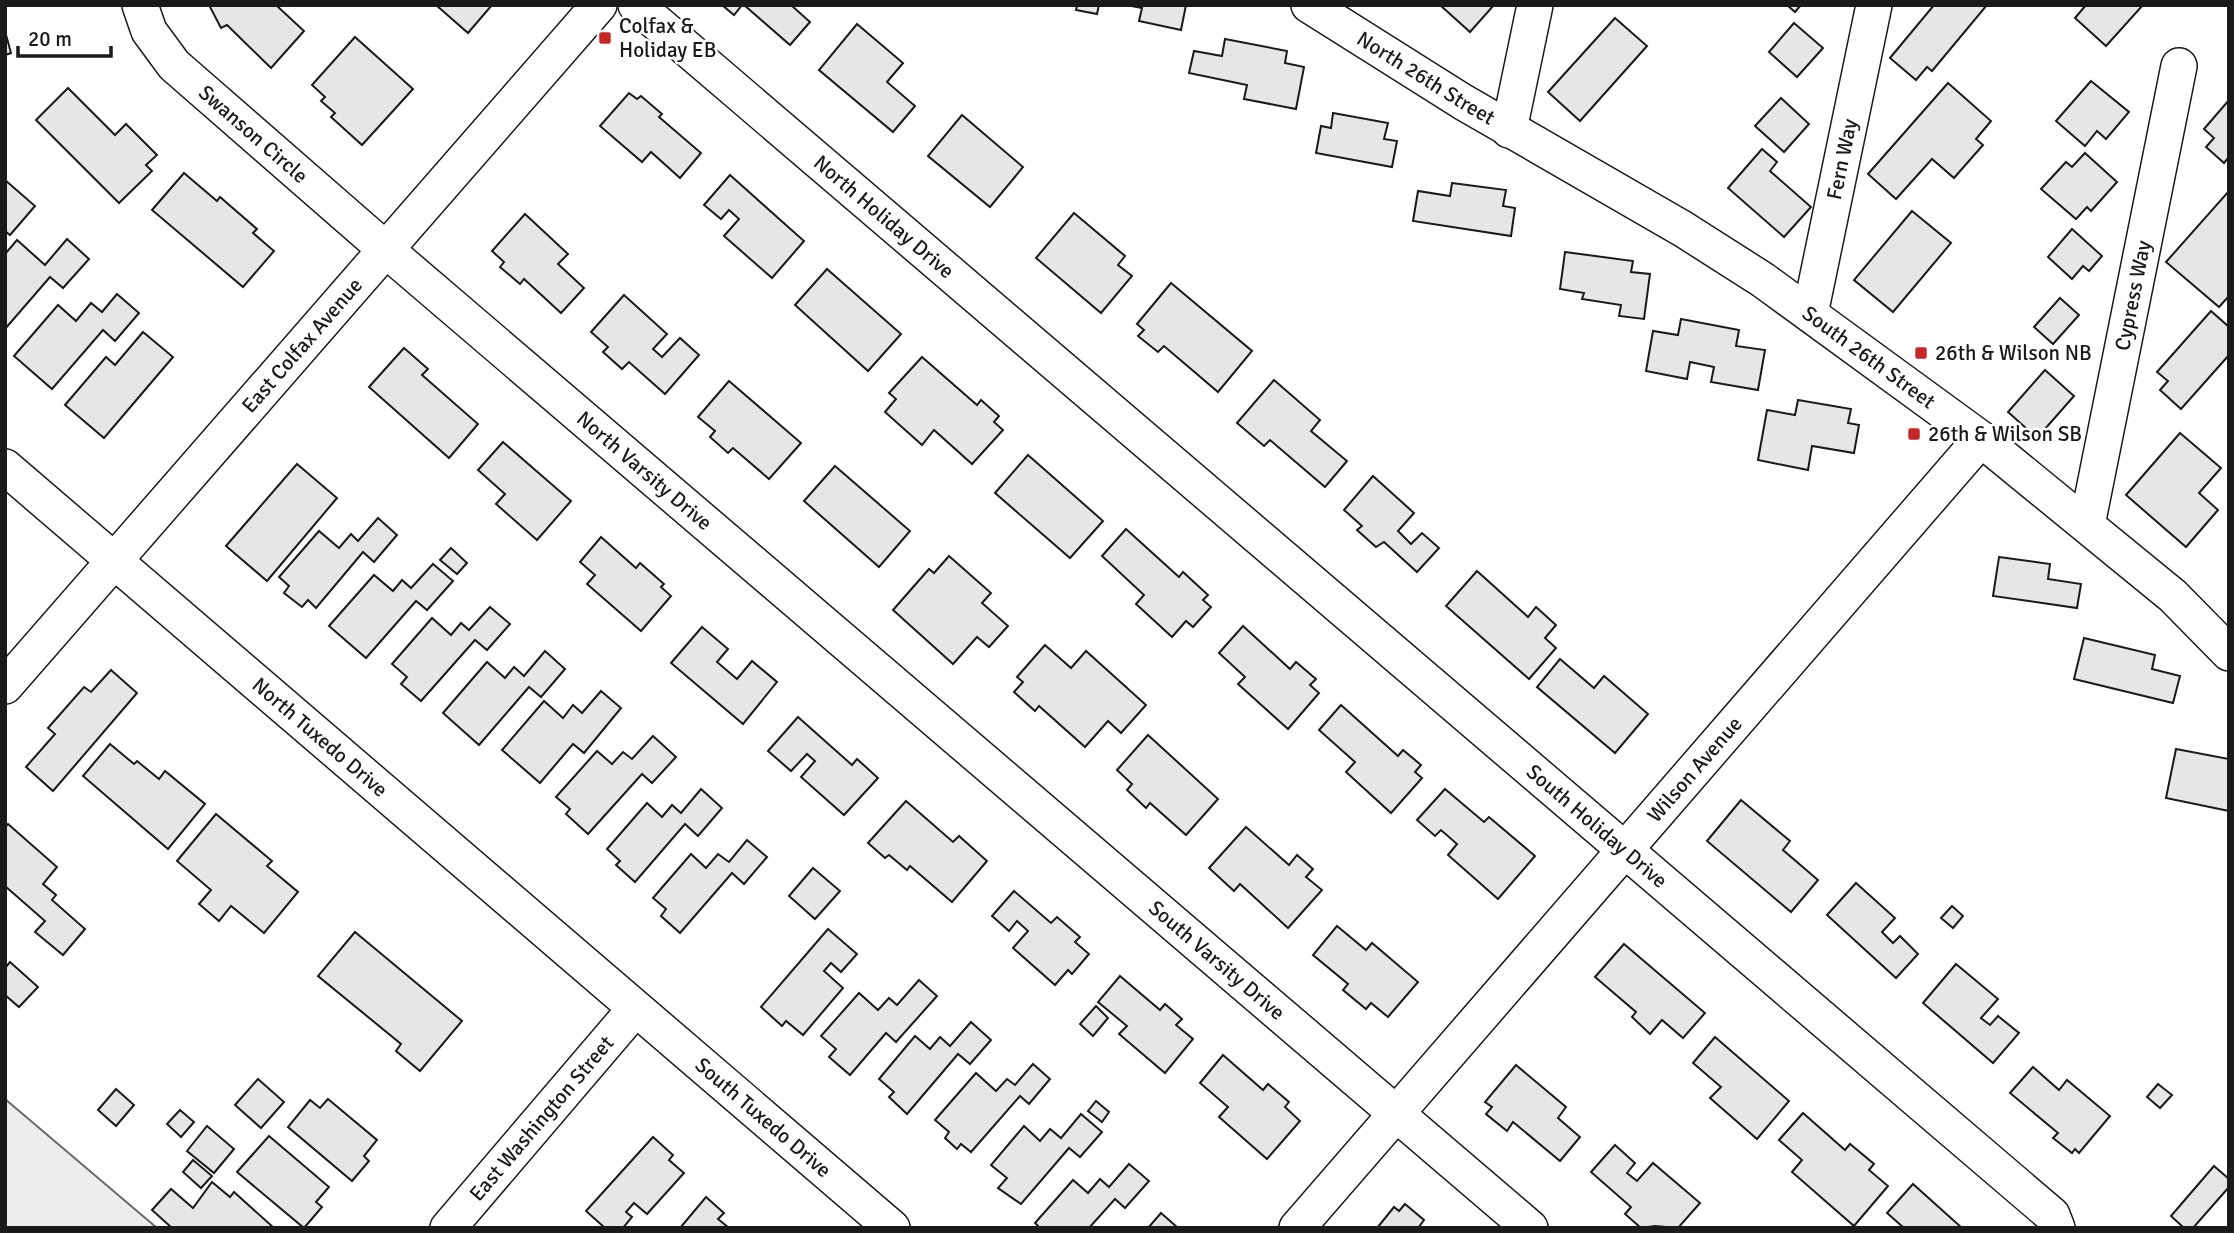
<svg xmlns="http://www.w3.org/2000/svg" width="2234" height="1233" font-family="Signika,sans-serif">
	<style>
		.built { fill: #ededed; stroke: #6a6a6a; stroke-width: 2 }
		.building { fill: #e6e6e6; stroke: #1a1a1a; stroke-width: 2 }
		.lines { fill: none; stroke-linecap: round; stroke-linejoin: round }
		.minor-casing { stroke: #1a1a1a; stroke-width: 38 }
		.minor { stroke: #fff; stroke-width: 35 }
		.poi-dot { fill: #c62828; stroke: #fff; stroke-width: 2.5 }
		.labels { text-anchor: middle; stroke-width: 5; stroke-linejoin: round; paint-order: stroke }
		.poi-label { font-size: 21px; fill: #1a1a1a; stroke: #fff; text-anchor: start }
		.street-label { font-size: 21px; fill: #1a1a1a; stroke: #fff }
	</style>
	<rect width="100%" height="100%" fill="#fff"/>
	<polygon class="built" points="5,1099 157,1228 5,1228"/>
	<g class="building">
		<polygon points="209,5 276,5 304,31 271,68 227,25 221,28"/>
		<polygon points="436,5 492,5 468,33"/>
		<polygon points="722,5 742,5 734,15"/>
		<polygon points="744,5 791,5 810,22 790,45"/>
		<polygon points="1077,5 1099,5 1097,14 1076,10"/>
		<polygon points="1126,5 1186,5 1181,30 1139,21 1142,8"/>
		<polygon points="1440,5 1494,5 1470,32"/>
		<polygon points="1787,5 1801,5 1795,12"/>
		<polygon points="1934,5 1987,5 1932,71 1927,67 1916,80 1890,58"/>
		<polygon points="2086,5 2143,5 2106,46 2075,18"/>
		<polygon points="1615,18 1647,46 1580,121 1548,92"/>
		<polygon points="1794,23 1823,48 1797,77 1769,52"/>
		<polygon points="857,24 903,63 887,82 915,106 893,132 819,70"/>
		<polygon points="5,31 11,53 5,55"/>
		<polygon points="355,37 413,89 362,145 331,117 335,113 321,101 325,97 312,85"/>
		<polygon points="1225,39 1287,51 1285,63 1304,67 1296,109 1244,99 1247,85 1189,73 1194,51 1222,56"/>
		<polygon points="2091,81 2129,112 2106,139 2097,131 2085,146 2056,121"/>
		<polygon points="1948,83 1991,121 1976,139 1983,145 1954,178 1932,159 1896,199 1868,174"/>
		<polygon points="68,88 115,135 126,124 157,155 146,165 152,171 119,203 36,120"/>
		<polygon points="629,93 637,99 641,96 662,114 659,117 701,153 680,178 651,152 642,162 600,126"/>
		<polygon points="1781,98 1809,124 1784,152 1755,126"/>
		<polygon points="2229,100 2229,157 2224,163 2206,147 2214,138 2204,129"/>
		<polygon points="1333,113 1388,123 1384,139 1397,141 1392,167 1316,153 1321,126 1331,128"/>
		<polygon points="962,115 1023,167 990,207 928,156"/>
		<polygon points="1762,149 1777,162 1770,171 1811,207 1784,237 1728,188"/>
		<polygon points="2085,153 2117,182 2091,211 2087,207 2076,219 2041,189 2066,162 2072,167"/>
		<polygon points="184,173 217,201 220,197 257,229 253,233 274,251 243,287 152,210"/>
		<polygon points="730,175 804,241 772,278 724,236 739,219 729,210 721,219 704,205"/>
		<polygon points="5,180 35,206 10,235 5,231"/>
		<polygon points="1452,183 1506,190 1503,206 1515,208 1511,236 1413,221 1418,191 1450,196"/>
		<polygon points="2228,192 2229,296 2219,307 2166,262"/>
		<polygon points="1912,211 1951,243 1893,312 1854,280"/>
		<polygon points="1074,213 1125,256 1118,265 1132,276 1101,313 1036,258"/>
		<polygon points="525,214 568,254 558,264 584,288 561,313 524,279 520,284 500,267 504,262 492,251"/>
		<polygon points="2072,229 2102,256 2089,271 2083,266 2072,279 2048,257"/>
		<polygon points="67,239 89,259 63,288 50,277 5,329 5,254 17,240 45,265"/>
		<polygon points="1565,252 1633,261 1631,272 1650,274 1644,319 1619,316 1621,305 1582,299 1584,293 1560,289"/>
		<polygon points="827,269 901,334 868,371 795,305"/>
		<polygon points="1171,283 1252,351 1218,392 1164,346 1158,352 1138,336 1144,330 1137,324"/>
		<polygon points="117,294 139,313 115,341 103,330 52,389 14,356 58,305 76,321 91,303 102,312"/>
		<polygon points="624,295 667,334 653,349 662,357 680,338 699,355 665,394 629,362 622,369 603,352 608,347 591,332"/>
		<polygon points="2060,298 2079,315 2053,344 2034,327"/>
		<polygon points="2211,311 2229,327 2229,355 2181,409 2160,390 2168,381 2157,372"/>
		<polygon points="1681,319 1739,330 1736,346 1765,350 1758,390 1711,382 1714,367 1690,362 1687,379 1646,371 1653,331 1678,335"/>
		<polygon points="143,332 173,357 104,438 65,405 106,357 115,365"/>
		<polygon points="404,348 428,369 422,375 478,424 449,458 369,387"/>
		<polygon points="922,357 977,405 981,400 999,416 994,422 1003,430 972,464 934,430 922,445 885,412 896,399 889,393"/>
		<polygon points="2045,370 2074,396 2037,438 2008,412"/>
		<polygon points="1274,380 1320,420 1311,431 1347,461 1325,487 1270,440 1264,446 1237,423"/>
		<polygon points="729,381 801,443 769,479 733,448 728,453 710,437 715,431 698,417"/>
		<polygon points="1798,400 1851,409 1848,423 1859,425 1854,453 1812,446 1808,470 1758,460 1767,410 1795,415"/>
		<polygon points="2180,433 2221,468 2199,493 2218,510 2186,547 2126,495"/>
		<polygon points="503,442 571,501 537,540 496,504 505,494 478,470"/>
		<polygon points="1028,455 1103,521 1070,558 995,493"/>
		<polygon points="297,464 337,498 267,581 226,546"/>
		<polygon points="835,466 910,531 879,567 804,501"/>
		<polygon points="1373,476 1414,513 1398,531 1411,544 1422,533 1439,548 1417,572 1384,542 1376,547 1357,530 1362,526 1344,510"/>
		<polygon points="378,518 397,535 374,562 363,552 316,608 308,600 302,607 284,593 289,586 279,577 319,531 339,548 351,534 358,541"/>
		<polygon points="1126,529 1179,577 1183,572 1208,595 1203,600 1211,607 1193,627 1186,621 1172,637 1136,604 1144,595 1102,556"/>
		<polygon points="601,537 636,568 640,563 664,584 661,587 671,596 641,631 587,584 595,575 580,562"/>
		<polygon points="451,548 467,563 457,574 440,560"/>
		<polygon points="949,556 991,593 982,603 1008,626 989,647 977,637 953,664 893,610 929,569 934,573"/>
		<polygon points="1999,557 2050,564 2048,579 2081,584 2077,608 1993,596"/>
		<polygon points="433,564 453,581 427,610 416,601 366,658 329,626 374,575 393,591 402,580 411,588"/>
		<polygon points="1477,571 1528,617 1536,607 1556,625 1545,638 1556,648 1529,679 1446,606"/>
		<polygon points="490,607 510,624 487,650 475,640 421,701 401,684 407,677 392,664 432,618 451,635 461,623 469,630"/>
		<polygon points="1243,626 1290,669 1296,662 1316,679 1310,685 1319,693 1288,729 1238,684 1245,677 1219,653"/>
		<polygon points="702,627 728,649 717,662 737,679 752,661 777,682 743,724 671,663"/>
		<polygon points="2084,638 2155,655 2152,669 2180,676 2173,703 2074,679"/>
		<polygon points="1045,645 1071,668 1086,651 1146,705 1121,733 1108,721 1085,747 1039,706 1035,711 1014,692 1023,682 1017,677"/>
		<polygon points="545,651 565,669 541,697 529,687 479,745 443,713 487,662 505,678 514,667 524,676"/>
		<polygon points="1560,659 1594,688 1604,676 1648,714 1615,753 1537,687"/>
		<polygon points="111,670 137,693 53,791 26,767 55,734 48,728 84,687 91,692"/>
		<polygon points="601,691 621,708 584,753 573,744 540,783 502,750 544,701 563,718 573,705 582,713"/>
		<polygon points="1341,705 1398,756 1403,750 1421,765 1415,772 1422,778 1391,813 1346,772 1355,762 1319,730"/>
		<polygon points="798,717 852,765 857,759 878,778 844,815 801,777 815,761 807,754 791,771 768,751"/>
		<polygon points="1148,735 1218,799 1186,835 1150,803 1146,808 1127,790 1132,784 1117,770"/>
		<polygon points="653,736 676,757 652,783 642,774 588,834 566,814 570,809 556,797 597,751 612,764 623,752 632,759"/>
		<polygon points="110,744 134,764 137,761 159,779 165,771 205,804 168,849 83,776"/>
		<polygon points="2176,749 2229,759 2229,811 2166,798"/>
		<polygon points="701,789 722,808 698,836 685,824 635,882 616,865 620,861 607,849 647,803 662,817 672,805 681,813"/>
		<polygon points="1445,789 1484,822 1489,817 1535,856 1498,899 1448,855 1457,844 1441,830 1435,836 1417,820"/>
		<polygon points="1741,800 1790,841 1783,850 1818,880 1791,912 1707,841"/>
		<polygon points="906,801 953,842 959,836 987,861 952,902 910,866 907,870 889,855 885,858 868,843"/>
		<polygon points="216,814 272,861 267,866 298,892 264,933 231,906 219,921 199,904 211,890 177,861"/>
		<polygon points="8,824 57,867 43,884 56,895 52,900 85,929 63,955 35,932 45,921 5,886 5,827"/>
		<polygon points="1246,827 1289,865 1297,855 1313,869 1306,877 1322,890 1288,928 1240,884 1234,891 1209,868"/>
		<polygon points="747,840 767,857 744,884 732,873 680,933 661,916 666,909 653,898 691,854 706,868 718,854 729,862"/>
		<polygon points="813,868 840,891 815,919 789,896"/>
		<polygon points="1856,883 1895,918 1882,932 1893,943 1900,936 1918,954 1896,978 1827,915"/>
		<polygon points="1014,891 1051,923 1057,917 1080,937 1075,942 1089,954 1072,974 1068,970 1055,985 1013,948 1028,931 1017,921 1009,931 992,916"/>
		<polygon points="1952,906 1963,916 1953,928 1941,918"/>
		<polygon points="1337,926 1366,950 1372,943 1418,982 1388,1017 1371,1003 1366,1009 1343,990 1348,984 1313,955"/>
		<polygon points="828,929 857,954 841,972 831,963 824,971 843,988 803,1035 786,1021 782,1026 761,1007"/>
		<polygon points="355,932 462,1021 420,1071 396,1051 401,1044 318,976"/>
		<polygon points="1624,944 1705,1013 1683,1038 1662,1020 1650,1034 1632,1017 1636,1012 1595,977"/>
		<polygon points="10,962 38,987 19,1007 5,995 5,968"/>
		<polygon points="1956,964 1998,999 1981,1018 1990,1025 1998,1016 2019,1033 1993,1063 1923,1003"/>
		<polygon points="1120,976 1160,1010 1165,1004 1182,1019 1176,1025 1193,1039 1165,1073 1119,1034 1127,1026 1098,1002"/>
		<polygon points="919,980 937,996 896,1042 886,1033 850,1075 829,1057 836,1049 821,1036 859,993 878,1010 889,998 897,1005"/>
		<polygon points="1096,1006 1108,1018 1093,1036 1080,1024"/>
		<polygon points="971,1022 991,1040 970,1064 958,1054 907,1114 889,1097 894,1092 879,1079 915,1036 930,1049 940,1037 950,1046"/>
		<polygon points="1715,1037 1789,1101 1757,1139 1710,1098 1721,1087 1693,1063"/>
		<polygon points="1223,1055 1263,1090 1268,1084 1289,1102 1285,1107 1300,1121 1267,1159 1219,1117 1228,1107 1200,1083"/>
		<polygon points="1033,1064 1050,1079 1029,1104 1020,1096 971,1152 961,1144 957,1149 945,1138 949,1132 935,1120 976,1073 996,1091 1007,1079 1015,1085"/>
		<polygon points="1516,1065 1566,1107 1558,1118 1580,1137 1560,1161 1513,1122 1507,1131 1486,1114 1492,1107 1485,1102"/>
		<polygon points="2033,1067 2059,1090 2067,1080 2110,1116 2079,1153 2075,1149 2072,1153 2053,1138 2058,1133 2010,1093"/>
		<polygon points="258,1079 284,1102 261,1128 235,1105"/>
		<polygon points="2158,1084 2172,1095 2160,1108 2147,1097"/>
		<polygon points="116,1089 134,1105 116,1126 98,1110"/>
		<polygon points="328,1099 377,1140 364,1156 369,1161 352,1181 288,1127 310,1100 320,1108"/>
		<polygon points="1096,1101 1109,1112 1102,1122 1088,1111"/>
		<polygon points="180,1110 194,1122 181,1137 167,1124"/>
		<polygon points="1803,1113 1845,1150 1850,1144 1874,1164 1869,1170 1888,1186 1854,1226 1792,1172 1802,1160 1779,1140"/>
		<polygon points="1081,1114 1102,1132 1080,1157 1069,1148 1021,1204 998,1188 1007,1178 991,1165 1024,1126 1040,1141 1050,1129 1061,1138"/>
		<polygon points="207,1126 234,1149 214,1173 187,1151"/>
		<polygon points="269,1136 329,1187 316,1202 322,1207 304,1228 237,1172"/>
		<polygon points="653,1137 673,1155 669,1160 684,1173 647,1214 634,1203 626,1212 632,1217 623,1228 605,1228 586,1211"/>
		<polygon points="1615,1145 1635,1163 1627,1173 1637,1181 1653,1163 1700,1203 1678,1228 1655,1226 1641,1228 1625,1214 1631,1207 1591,1172"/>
		<polygon points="193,1160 212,1176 201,1188 183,1172"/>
		<polygon points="1129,1164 1149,1181 1125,1208 1115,1199 1089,1228 1040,1228 1035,1223 1073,1180 1088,1193 1100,1179 1109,1187"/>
		<polygon points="2214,1166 2229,1179 2229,1187 2193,1228 2184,1228 2171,1216"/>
		<polygon points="212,1182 230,1197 234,1192 274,1228 172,1228 152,1210 171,1189 193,1208"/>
		<polygon points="1913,1184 1962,1228 1904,1228 1887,1213"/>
		<polygon points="706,1197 724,1213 718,1219 729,1228 680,1228"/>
		<polygon points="1405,1204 1424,1220 1418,1228 1377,1228 1394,1207 1399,1211"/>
		<polygon points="1161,1213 1178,1228 1148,1228"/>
	</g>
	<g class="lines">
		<defs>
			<g id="minor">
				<path id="s1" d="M140 5 149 31 174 65 385 249 1530 1228"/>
				<path id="s2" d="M636 5 2052 1215 2057 1228"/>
				<path id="s3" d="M1309 5 1463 102 1683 229 1763 280 1981 439 2173 596 2229 653"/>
				<polyline points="1509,130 1535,5"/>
				<path id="s4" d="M1810 314 1874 5"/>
				<path id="s5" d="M5 467 892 1228"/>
				<path id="s6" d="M2087 525 2179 66"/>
				<path id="s7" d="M5 686 599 5"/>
				<path id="s8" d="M448 1228 635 1009"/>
				<path id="s9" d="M1297 1228 1981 439"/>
			</g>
		</defs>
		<use href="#minor" class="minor-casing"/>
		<use href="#minor" class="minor"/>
	</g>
	<g class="poi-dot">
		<rect x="598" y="31" width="14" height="14" rx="3.5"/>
		<rect x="1914" y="346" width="14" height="14" rx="3.5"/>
		<rect x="1907" y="427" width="14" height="14" rx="3.5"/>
	</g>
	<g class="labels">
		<g class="poi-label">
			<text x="619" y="33">Colfax &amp;<tspan x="619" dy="24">Holiday EB</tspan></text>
			<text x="1935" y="360">26th &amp; Wilson NB</text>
			<text x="1928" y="441">26th &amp; Wilson SB</text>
		</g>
		<g class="street-label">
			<text dy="7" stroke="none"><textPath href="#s3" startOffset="138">North 26th Street</textPath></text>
			<text dy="7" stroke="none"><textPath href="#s1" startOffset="175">Swanson Circle</textPath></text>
			<text dy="7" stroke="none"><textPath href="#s4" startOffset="158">Fern Way</textPath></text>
			<text dy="7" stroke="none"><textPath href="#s2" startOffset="326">North Holiday Drive</textPath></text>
			<text dy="7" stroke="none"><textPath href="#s6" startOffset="234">Cypress Way</textPath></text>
			<text dy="7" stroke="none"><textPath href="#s7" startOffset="452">East Colfax Avenue</textPath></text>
			<text dy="7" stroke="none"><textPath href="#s3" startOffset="662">South 26th Street</textPath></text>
			<text dy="7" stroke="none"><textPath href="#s1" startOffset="691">North Varsity Drive</textPath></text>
			<text dy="7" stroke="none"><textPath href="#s5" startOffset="415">North Tuxedo Drive</textPath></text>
			<text dy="7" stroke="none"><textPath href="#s9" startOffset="607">Wilson Avenue</textPath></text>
			<text dy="7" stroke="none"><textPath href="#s2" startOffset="1264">South Holiday Drive</textPath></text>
			<text dy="7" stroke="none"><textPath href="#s1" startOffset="1444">South Varsity Drive</textPath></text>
			<text dy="7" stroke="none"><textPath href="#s8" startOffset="144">East Washington Street</textPath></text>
			<text dy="7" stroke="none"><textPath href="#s5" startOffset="999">South Tuxedo Drive</textPath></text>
		</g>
	</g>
	<rect width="2234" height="1233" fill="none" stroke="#1a1a1a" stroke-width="14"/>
	<path d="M18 46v10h93v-10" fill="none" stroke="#1a1a1a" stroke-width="3.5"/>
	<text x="28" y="46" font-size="21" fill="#1a1a1a" stroke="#ffffff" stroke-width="5" paint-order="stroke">20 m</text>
</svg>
